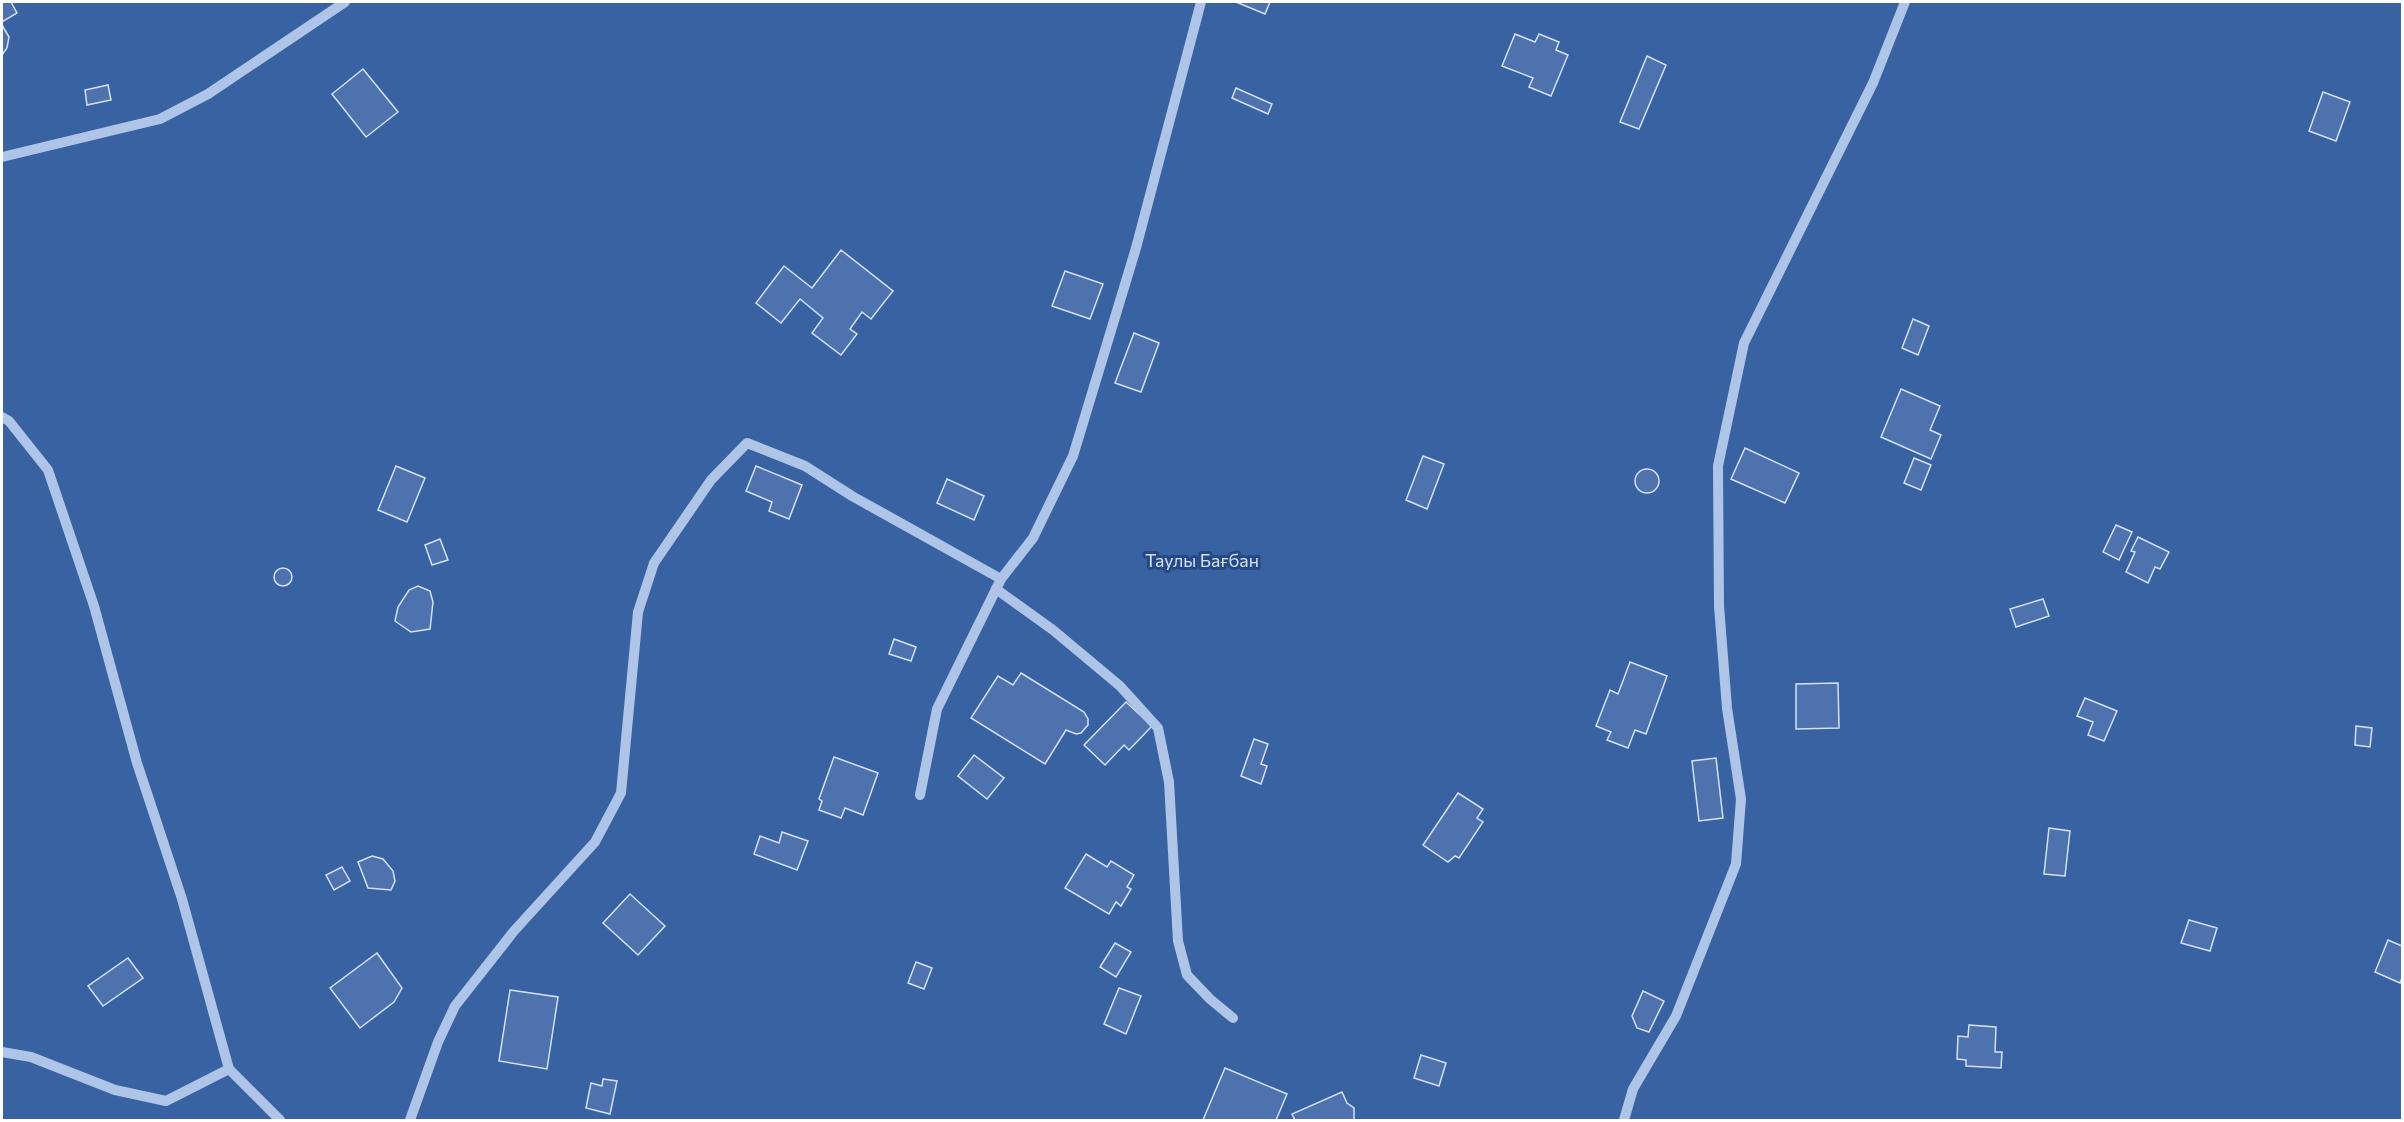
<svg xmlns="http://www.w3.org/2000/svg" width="2404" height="1122" font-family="Commissioner,sans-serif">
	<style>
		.green { fill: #3962a2 }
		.building { fill: #4d72ad; stroke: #d3e1f6; stroke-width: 1.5 }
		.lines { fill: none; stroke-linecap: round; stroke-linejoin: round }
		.minor { stroke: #afc5e8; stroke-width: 10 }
		.labels { text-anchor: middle; stroke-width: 6; stroke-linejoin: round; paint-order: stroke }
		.park-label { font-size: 18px; fill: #d3e1f6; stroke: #254986 }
	</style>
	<rect width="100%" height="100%" fill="#254986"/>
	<rect class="green" x="2" y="2" width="2400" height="1118"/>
	<g class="building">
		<polygon points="2,2 11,2 17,13 2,22"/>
		<polygon points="1236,2 1270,2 1265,14"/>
		<polygon points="2,25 9,37 7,48 2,55"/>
		<polygon points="1515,34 1535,42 1539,34 1559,42 1556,50 1568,55 1551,96 1529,87 1533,78 1502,66"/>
		<polygon points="1647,56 1666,65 1639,129 1620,122"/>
		<polygon points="363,69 398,112 366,137 332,94"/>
		<polygon points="108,85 111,100 87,105 85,90"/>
		<polygon points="1236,88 1272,104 1268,114 1232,98"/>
		<polygon points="2323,92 2350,102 2336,141 2309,131"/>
		<polygon points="841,250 893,291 871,319 862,312 850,329 857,334 841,355 812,333 823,318 800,299 781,323 756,303 784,266 812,288"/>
		<polygon points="1065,271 1103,284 1090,319 1052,306"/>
		<polygon points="1913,319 1929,326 1918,355 1902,348"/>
		<polygon points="1134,333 1159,343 1141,392 1115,383"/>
		<polygon points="1901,389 1940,406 1930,430 1941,435 1931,459 1881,437"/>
		<polygon points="1745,448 1799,473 1785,503 1731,479"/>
		<polygon points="1423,456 1444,464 1427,509 1406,500"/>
		<polygon points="1914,458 1931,465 1921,490 1904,483"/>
		<polygon points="396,466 425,478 407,522 378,510"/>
		<polygon points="756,466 802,485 789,519 769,511 772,502 746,491"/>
		<circle cx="1647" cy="481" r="12"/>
		<polygon points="947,479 984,496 974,520 937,503"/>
		<polygon points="2116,525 2132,532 2119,560 2103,552"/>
		<polygon points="2138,537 2169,552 2160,569 2155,567 2148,583 2126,572 2135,552 2131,551"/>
		<polygon points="440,539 448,560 432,565 425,545"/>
		<circle cx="283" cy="577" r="9"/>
		<polygon points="418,586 430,591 433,602 430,629 411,632 395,621 398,607 409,590"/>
		<polygon points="2043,599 2049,616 2016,627 2010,609"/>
		<polygon points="894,639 916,647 911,661 889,654"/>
		<polygon points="1630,662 1667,676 1646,734 1635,730 1628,748 1607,740 1611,732 1596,726 1610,690 1618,694"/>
		<polygon points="1021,673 1084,712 1088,719 1088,725 1081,733 1076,734 1066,730 1045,764 971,718 998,676 1013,685"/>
		<polygon points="1838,683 1839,728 1796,729 1796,684"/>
		<polygon points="2085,698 2117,711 2104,741 2088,735 2093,722 2077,716"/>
		<polygon points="1126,702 1152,726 1129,750 1124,745 1105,765 1084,745"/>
		<polygon points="2356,726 2372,728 2370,747 2355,745"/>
		<polygon points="1254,739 1268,744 1261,764 1267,766 1261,784 1241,776"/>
		<polygon points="974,755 1004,778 987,799 958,776"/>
		<polygon points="834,757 878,773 863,815 845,808 841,818 819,810 822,801 819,799"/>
		<polygon points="1716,758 1723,818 1699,821 1692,761"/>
		<polygon points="1458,793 1483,809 1477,818 1483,822 1459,858 1455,856 1448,862 1423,845"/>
		<polygon points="2049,828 2070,831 2065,876 2044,874"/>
		<polygon points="782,832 808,841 797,870 754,854 760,836 779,843"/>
		<polygon points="1086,854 1107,867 1111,861 1134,875 1127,887 1131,889 1121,906 1116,902 1109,914 1065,888"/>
		<polygon points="372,856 383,859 393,871 395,881 391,890 368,888 358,862"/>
		<polygon points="342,867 350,881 334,890 326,875"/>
		<polygon points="630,894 665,926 638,955 603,923"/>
		<polygon points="2189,920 2217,928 2210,951 2181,943"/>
		<polygon points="2388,940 2402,946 2402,978 2400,983 2375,972"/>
		<polygon points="1115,943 1131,952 1116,977 1100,967"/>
		<polygon points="377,953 402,988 394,1002 360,1028 330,988"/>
		<polygon points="128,958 143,978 103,1006 88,986"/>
		<polygon points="916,962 932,968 924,989 908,983"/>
		<polygon points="1119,988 1141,996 1126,1034 1104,1024"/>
		<polygon points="510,990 558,997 547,1069 499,1061"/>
		<polygon points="1643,991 1664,1001 1649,1032 1637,1028 1632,1016"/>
		<polygon points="1969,1025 1996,1027 1995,1052 2002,1052 2001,1068 1966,1066 1966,1060 1957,1059 1958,1036 1968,1037"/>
		<polygon points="1421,1055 1446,1063 1439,1086 1414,1078"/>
		<polygon points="1225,1068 1287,1094 1276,1120 1203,1120"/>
		<polygon points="603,1079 617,1081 610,1114 586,1108 591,1083 602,1086"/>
		<polygon points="1342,1092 1347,1103 1354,1108 1354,1120 1295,1120 1292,1114"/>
	</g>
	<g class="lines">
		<g class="minor">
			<polyline points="2,157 160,119 208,94 345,2"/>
			<polyline points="2,417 9,421 48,470 94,606 137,763 182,899 229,1069 280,1120"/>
			<polyline points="996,589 1053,630 1120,686 1158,728 1169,782 1178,941 1187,975 1210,999 1233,1018"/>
			<polyline points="920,795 937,709 1001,579 1033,538 1073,456 1136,248 1201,2"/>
			<polyline points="2,1052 31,1057 115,1090 166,1101 229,1069"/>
			<polyline points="410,1120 438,1042 455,1006 514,931 595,842 621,793 638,612 654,563 711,480 747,443 805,466 852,496 1001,579"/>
			<polyline points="1624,1120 1633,1089 1676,1016 1736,864 1741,799 1727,708 1719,606 1718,466 1744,343 1873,83 1905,2"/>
		</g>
	</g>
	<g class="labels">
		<g class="park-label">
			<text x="1202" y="567">Таулы Бағбан</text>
		</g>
	</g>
	<rect width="2404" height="1122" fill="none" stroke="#ffffff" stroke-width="6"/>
</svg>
